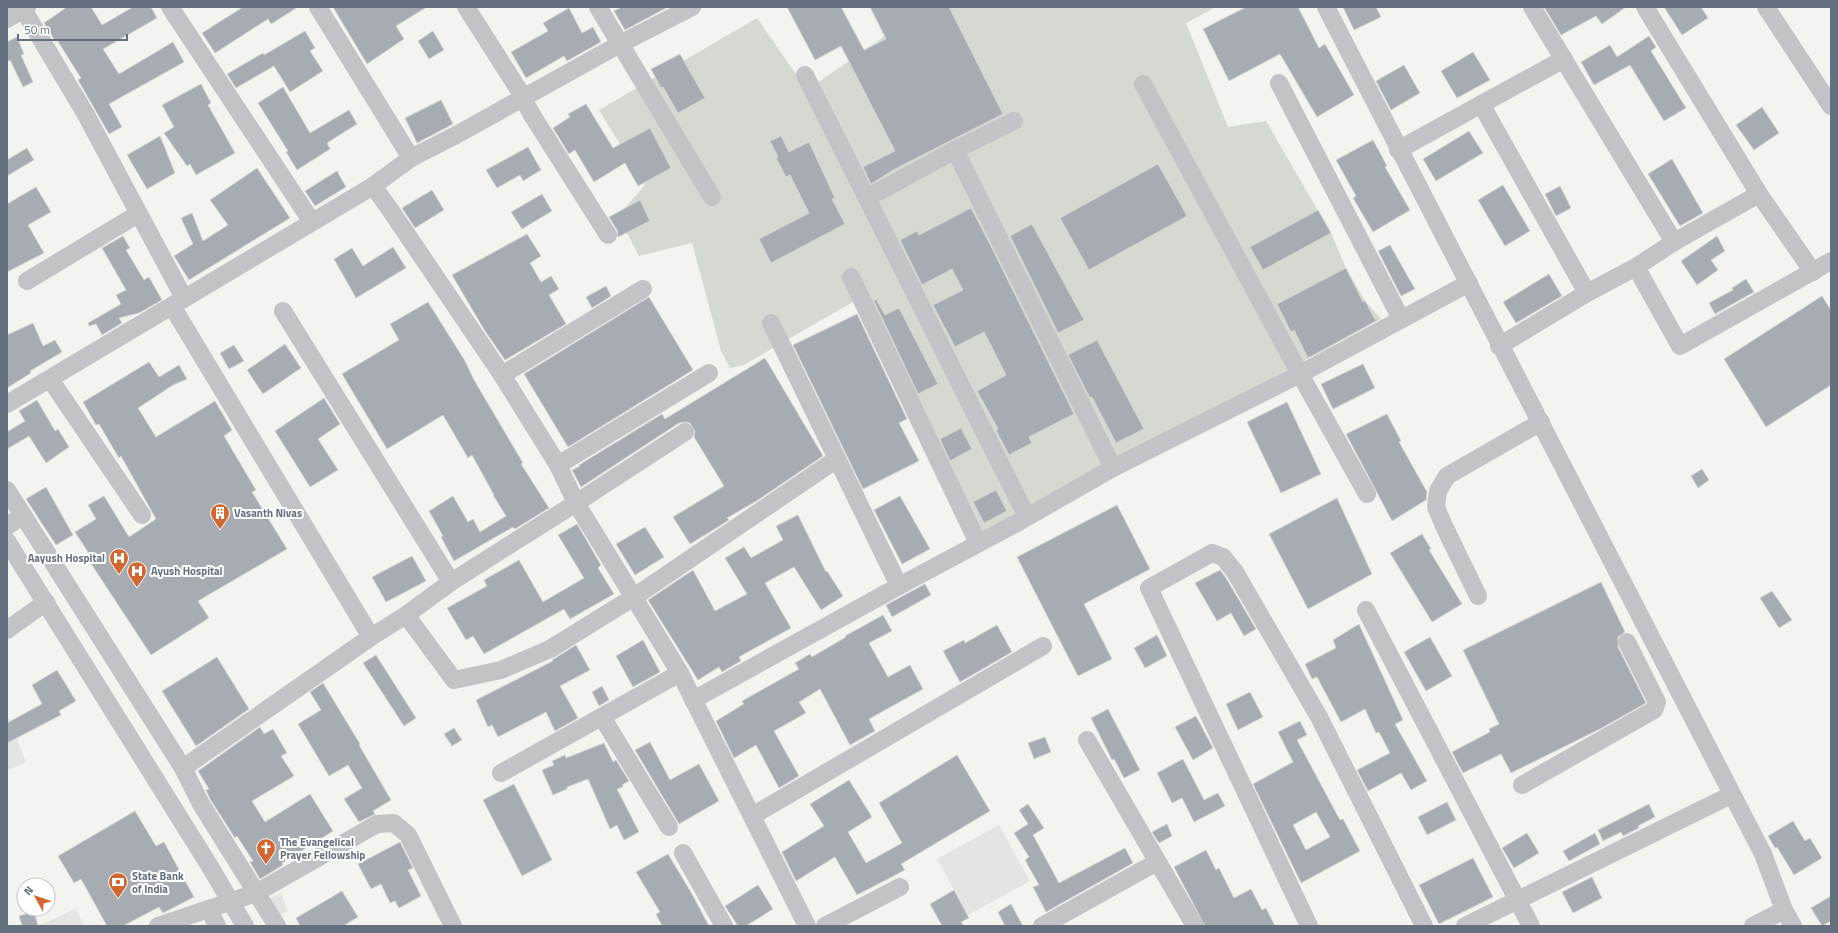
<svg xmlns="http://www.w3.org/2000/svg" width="1838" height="933" font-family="'Titillium Web',sans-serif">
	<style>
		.built { fill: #e3e5e3 }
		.green { fill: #d4dad1 }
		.building { fill: #a7acb2; stroke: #d4d4d2; fill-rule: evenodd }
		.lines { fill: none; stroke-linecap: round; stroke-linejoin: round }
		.minor { stroke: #c1c3c7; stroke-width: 18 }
		.minor-bridge { stroke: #c1c3c7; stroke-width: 18 }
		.labels { text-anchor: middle; stroke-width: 4; stroke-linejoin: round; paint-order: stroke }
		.poi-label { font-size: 11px; font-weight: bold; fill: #65707e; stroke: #fff; text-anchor: start }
	</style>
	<rect width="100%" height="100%" fill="#f3f3f0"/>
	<g class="built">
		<polygon points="7,714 26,762 7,771"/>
		<polygon points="999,825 1030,881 968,915 937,859"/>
		<polygon points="281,893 288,911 272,919 265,901"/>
		<polygon points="76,908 84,926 39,926"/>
	</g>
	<polygon class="green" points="927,7 1216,7 1186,23 1228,127 1266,121 1331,233 1346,268 1365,301 1381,319 969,543 856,300 744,365 730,368 721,351 692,243 639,256 618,216 645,185 599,110 757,18 807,90"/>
	<g class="building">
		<polygon points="67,7 91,7 102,25 133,7 151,7 157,18 103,49 119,74 173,42 184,62 109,104 122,127 109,134 78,80 81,78 57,40 55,41 44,23"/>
		<polygon points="243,7 298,7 271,24 268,19 215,53 202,33"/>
		<polygon points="333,7 427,7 396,26 404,39 367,64"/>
		<polygon points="622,7 668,7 625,30 614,11"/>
		<polygon points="787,7 841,7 864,50 886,39 870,7 949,7 1003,114 895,169 871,184 863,167 895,151 841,46 815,60"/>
		<polygon points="1246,7 1298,7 1319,48 1325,44 1354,95 1317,117 1280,54 1229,81 1203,29"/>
		<polygon points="1343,7 1376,7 1381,17 1354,30"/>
		<polygon points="1544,7 1626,7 1602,24 1596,16 1561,35"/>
		<polygon points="1664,7 1701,7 1708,18 1682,35"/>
		<polygon points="569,8 582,33 593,27 601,42 567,61 564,56 526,78 511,52 548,31 543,23"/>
		<polygon points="305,31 315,48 310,51 323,71 290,92 274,66 236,88 227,74 263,53 264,55"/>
		<polygon points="433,31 444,50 429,59 418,41"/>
		<polygon points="1649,36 1656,47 1651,51 1686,108 1664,121 1630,65 1594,85 1581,62 1610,45 1617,57"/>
		<polygon points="17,37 24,54 21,55 33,82 23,87 10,60 7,62 7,42"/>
		<polygon points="1473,52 1490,80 1457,98 1441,71"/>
		<polygon points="680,54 705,98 678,113 663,87 661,88 651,69"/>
		<polygon points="1404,65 1420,93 1391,110 1376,81"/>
		<polygon points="201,84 211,103 208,105 235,153 196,175 190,164 187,166 164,133 174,127 162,105"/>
		<polygon points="283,87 310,133 349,110 357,124 327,143 330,149 297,170 286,152 288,151 258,103"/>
		<polygon points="441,100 453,124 417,143 405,118"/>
		<polygon points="586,104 613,148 650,128 671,168 638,186 625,163 594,182 575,150 569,154 553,128 570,117 568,114"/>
		<polygon points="1762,107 1779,133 1754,150 1736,125"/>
		<polygon points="1469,131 1483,153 1436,181 1423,159"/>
		<polygon points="160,136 175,173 147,189 127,155"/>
		<polygon points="781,136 789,152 809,142 835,198 832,199 845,224 771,263 759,239 809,213 790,175 786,177 776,158 778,157 770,141"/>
		<polygon points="1373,140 1387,166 1385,167 1410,210 1373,232 1353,198 1356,196 1336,160"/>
		<polygon points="528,147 541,170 523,181 520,175 497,188 486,170"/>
		<polygon points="27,148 34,160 7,176 7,160"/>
		<polygon points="1672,159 1703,213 1680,226 1648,174"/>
		<polygon points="1158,164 1187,216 1089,270 1060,218"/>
		<polygon points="257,168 290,218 189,280 174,256 193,244 181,218 192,213 203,241 228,225 210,200"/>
		<polygon points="337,171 346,187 315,206 305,191"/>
		<polygon points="1503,185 1530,231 1505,246 1478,200"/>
		<polygon points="1560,186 1571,208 1556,216 1545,194"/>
		<polygon points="36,187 51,212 28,225 44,253 7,272 7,204"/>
		<polygon points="432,190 444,210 415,228 402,208"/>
		<polygon points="542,194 552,211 522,229 511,212"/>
		<polygon points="640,200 650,221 618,237 617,230 609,217"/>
		<polygon points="971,208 991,246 1074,414 1029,437 1032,443 1009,455 996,430 998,429 977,391 1006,375 984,332 955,347 933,305 963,290 952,269 922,285 900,240 917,231 919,235"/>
		<polygon points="1318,210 1331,233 1263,270 1250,247"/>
		<polygon points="1032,224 1084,320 1058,333 1010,236"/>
		<polygon points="527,234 541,256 530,263 541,282 551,276 559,289 549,295 566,324 505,360 485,331 452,275"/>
		<polygon points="123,236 130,248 126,250 144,280 149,277 162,300 139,313 119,318 122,323 102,335 96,324 89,326 88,323 121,304 116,295 126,290 102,248"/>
		<polygon points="1717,236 1725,251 1711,260 1718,270 1697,285 1681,261"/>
		<polygon points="1390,245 1415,289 1401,296 1378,251"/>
		<polygon points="393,247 406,268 356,298 334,259 352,248 363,266"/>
		<polygon points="1346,268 1363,302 1365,301 1376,321 1308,358 1294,330 1291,332 1277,304"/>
		<polygon points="1549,274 1562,296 1516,323 1503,302"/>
		<polygon points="1746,279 1754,292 1715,314 1709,303 1733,290 1732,288"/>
		<polygon points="606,286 611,296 592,308 586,297"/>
		<polygon points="1822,296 1831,310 1831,385 1766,427 1724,359"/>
		<polygon points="649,297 693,370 568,447 524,374"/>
		<polygon points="876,299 885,315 899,308 938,384 918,394 874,301"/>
		<polygon points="428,302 465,361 474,380 523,463 521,464 549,508 515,529 513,527 454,561 441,537 443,536 429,511 453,496 468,522 473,519 480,532 506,516 493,495 494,495 472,455 468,458 443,415 387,449 342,374 399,340 390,324"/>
		<polygon points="857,314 907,419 899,423 919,461 863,489 793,345"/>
		<polygon points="33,323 43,346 55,340 62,352 30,371 31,373 7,388 7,335"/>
		<polygon points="1097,340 1144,429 1116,443 1092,397 1090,398 1068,355"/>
		<polygon points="285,344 301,368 263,394 247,370"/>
		<polygon points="234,345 244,361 229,369 220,353"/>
		<polygon points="765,358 823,456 758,500 727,518 729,520 718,527 690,544 673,517 724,486 694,437 695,431 690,423 685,422 679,423 581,487 572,470 580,466 579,465 662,414 665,419"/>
		<polygon points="149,362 159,377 179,365 187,379 173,385 138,408 156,437 215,401 232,430 224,436 256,490 252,492 287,549 198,601 209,618 151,655 90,562 93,560 75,532 96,519 88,505 104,496 129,537 156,519 121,456 119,458 99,424 96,425 83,402"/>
		<polygon points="1363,364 1375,388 1333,409 1321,384"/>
		<polygon points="324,398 340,424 318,439 338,470 310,487 275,431"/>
		<polygon points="37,400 55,431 58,429 69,447 46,463 29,436 7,449 7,432 25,421 19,411"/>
		<polygon points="1287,402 1321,474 1281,493 1247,422"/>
		<polygon points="1387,414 1401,441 1399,442 1427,492 1426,500 1392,521 1346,434"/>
		<polygon points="961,428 972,449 950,461 940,439"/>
		<polygon points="1702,469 1709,480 1698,488 1691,476"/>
		<polygon points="46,487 73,535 56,545 26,499"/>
		<polygon points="996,490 1007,511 984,523 973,502"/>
		<polygon points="900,496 930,549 902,564 874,510"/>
		<polygon points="1337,498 1372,574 1308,609 1269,534"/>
		<polygon points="1117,505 1150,569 1084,604 1112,659 1078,676 1017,557"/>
		<polygon points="798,515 826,572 827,571 843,596 821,610 794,567 765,583 791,628 739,657 741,661 732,666 722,672 719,667 698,680 648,600 693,570 715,611 747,594 725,558 744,547 751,558 783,540 776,526"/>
		<polygon points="577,524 601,565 598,568 614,594 570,619 564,609 484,654 473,636 466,640 447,608 487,586 484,580 519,560 543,602 584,578 558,535"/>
		<polygon points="645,527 664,557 635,575 616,544"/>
		<polygon points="1422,534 1431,549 1429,550 1462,604 1432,622 1390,553"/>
		<polygon points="412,556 426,581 386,602 372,577"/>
		<polygon points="1220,570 1226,578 1256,629 1244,636 1231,613 1217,621 1195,583"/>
		<polygon points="1601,582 1625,632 1618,637 1618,647 1646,703 1600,729 1511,773 1501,754 1463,773 1452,752 1490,732 1489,729 1499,724 1463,650"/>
		<polygon points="925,584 931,595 892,617 886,605"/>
		<polygon points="1772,591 1792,620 1779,628 1760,598"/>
		<polygon points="883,615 892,631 869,643 888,677 910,665 923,689 869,719 875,731 850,745 820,689 799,702 806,713 774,731 799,776 779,788 756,745 734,758 716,721 744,704 742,701 799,669 795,663 810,654 812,657 846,637 845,636"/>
		<polygon points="1359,624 1403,720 1395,724 1427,781 1411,790 1401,773 1368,791 1357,770 1390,753 1379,732 1376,733 1365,709 1341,722 1317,677 1312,679 1305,664 1336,648 1333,640"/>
		<polygon points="997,625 1012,652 960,682 943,651 964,640 965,643"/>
		<polygon points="1157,635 1167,656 1145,668 1134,648"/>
		<polygon points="1430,637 1452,676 1426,691 1404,652"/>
		<polygon points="643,640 660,672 633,687 616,656"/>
		<polygon points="576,645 590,670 560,686 578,718 555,731 546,712 498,737 492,725 488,727 476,700 553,661 552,660"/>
		<polygon points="376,655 416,718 404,726 363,663"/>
		<polygon points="217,657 249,709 196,746 162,691"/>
		<polygon points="57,670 76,701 59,711 61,715 7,743 7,723 42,704 32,685"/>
		<polygon points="323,683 360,744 359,745 391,800 373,811 375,814 359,822 344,799 362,788 348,765 329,776 298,724 321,710 310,692"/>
		<polygon points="602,686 609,700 599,706 592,692"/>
		<polygon points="1250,692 1263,717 1238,730 1226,704"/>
		<polygon points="1108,709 1140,770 1124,778 1114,759 1112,760 1091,718"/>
		<polygon points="1196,716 1213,748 1193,760 1175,727"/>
		<path d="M1300 721 1307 735 1297 740 1340 820 1343 819 1360 851 1301 883 1253 784 1293 762 1278 732ZM1316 812 1330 837 1306 850 1293 825Z"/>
		<polygon points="260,727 264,734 273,729 287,753 281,756 294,776 252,801 265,822 310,794 333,831 282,863 283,865 260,879 250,862 253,861 237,836 235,838 210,799 206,790 209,789 198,771"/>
		<polygon points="454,728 462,740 452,746 444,734"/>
		<polygon points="1045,737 1051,752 1034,759 1028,743"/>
		<polygon points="650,742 670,780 699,764 719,801 679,824 635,750"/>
		<polygon points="604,743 613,762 616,760 629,781 622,785 623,787 617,789 639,832 624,840 617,825 610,829 588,779 567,787 567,789 553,795 542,770 554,765 552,761 565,755 566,758"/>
		<polygon points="957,755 990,811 901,864 905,870 857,895 835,857 796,881 782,852 824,826 810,804 849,780 872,817 848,832 866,863 902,843 879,803"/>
		<polygon points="1183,759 1204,800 1218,793 1225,806 1194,822 1182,798 1172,803 1157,773"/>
		<polygon points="514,784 552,860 522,876 483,800"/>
		<polygon points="1447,802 1456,820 1427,835 1418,817"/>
		<polygon points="1028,804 1044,828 1033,835 1059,883 1125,848 1133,863 1046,912 1033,887 1039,885 1025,860 1029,857 1014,833 1028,824 1019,810"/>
		<polygon points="1649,804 1655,817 1638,826 1639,828 1623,836 1621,832 1603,841 1598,830"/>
		<polygon points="135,811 156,846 164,842 194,897 163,913 159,907 123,926 107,926 81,879 74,883 58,856"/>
		<polygon points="1793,821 1805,841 1810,838 1822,858 1794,875 1777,847 1775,848 1768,836"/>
		<polygon points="1167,824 1172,836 1159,843 1152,832"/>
		<polygon points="1527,833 1539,853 1514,868 1502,848"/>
		<polygon points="1595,833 1600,844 1569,861 1563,851"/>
		<polygon points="400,842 413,868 408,870 421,896 399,908 395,901 390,903 381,884 371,889 358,864"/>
		<polygon points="1206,850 1216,870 1219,868 1234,898 1251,889 1262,910 1266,908 1275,926 1205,926 1174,867"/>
		<polygon points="668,854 692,894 709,926 662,926 656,914 660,912 636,872"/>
		<polygon points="1473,858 1493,897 1439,924 1419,885"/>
		<polygon points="1592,877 1602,898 1573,913 1562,892"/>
		<polygon points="758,885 773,909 746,926 738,926 725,906"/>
		<polygon points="954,890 969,918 961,922 964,926 942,926 930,904"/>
		<polygon points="342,891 358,917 343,926 300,926 296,918"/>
		<polygon points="1831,896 1831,921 1822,926 1811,908"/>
		<polygon points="1011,904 1023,926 1005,926 998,912"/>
		<polygon points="34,911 38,926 22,926 19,916"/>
	</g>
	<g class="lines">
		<g class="minor">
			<polyline points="170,7 312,222"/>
			<polyline points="318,7 411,158"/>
			<polyline points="466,7 524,98"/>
			<polyline points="598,7 712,197"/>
			<polyline points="1326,7 1763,854 1784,910 1793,926"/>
			<polyline points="1532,7 1674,242"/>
			<polyline points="1645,7 1759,194 1813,272"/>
			<polyline points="1766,7 1831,106"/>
			<polyline points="23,9 85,113 184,298"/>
			<polyline points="7,19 27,7"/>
			<polyline points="805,75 1027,517"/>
			<polyline points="1279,83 1401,319"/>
			<polyline points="1143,84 1300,374 1367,494"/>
			<polyline points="1481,104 1587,293"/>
			<polyline points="532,115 608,235"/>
			<polyline points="955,150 1113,468"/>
			<polyline points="1398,150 1564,59"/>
			<polyline points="867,198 955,150 1014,121"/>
			<polyline points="1636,267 1680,346 1831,261"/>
			<polyline points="851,277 978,543"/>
			<polyline points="27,281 138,214"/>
			<polyline points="172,306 371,637"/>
			<polyline points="283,311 451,582"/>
			<polyline points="771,323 899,586"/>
			<polyline points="1499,346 1587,293 1636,267 1674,242 1759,194"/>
			<polyline points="502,375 643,289"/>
			<polyline points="50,379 142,515"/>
			<polyline points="7,404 373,186 411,158 458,134 620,44 692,7"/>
			<polyline points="685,432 576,503 680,673 807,926"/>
			<polyline points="558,465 709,373"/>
			<polyline points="7,490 183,768 201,804 277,926"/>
			<polyline points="7,526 23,516"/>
			<polyline points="7,541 209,865 245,926"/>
			<polyline points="1478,596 1444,526 1436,507 1438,491 1447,476 1541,422"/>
			<polyline points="1366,610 1531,926"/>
			<polyline points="406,615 454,680 501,670 550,649 634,597 837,459"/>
			<polyline points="7,630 46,602"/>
			<polyline points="693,700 899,586 1015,524 1113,468 1300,374 1469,283"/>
			<polyline points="602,717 669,827"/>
			<polyline points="1087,740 1195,926"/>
			<polyline points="183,768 371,637 406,615 451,582 576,503 558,465 502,375 389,208 373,186"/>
			<polyline points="501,773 680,673"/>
			<polyline points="1522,785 1654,710 1657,702 1627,642"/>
			<polyline points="752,816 1043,646"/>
			<polyline points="683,853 724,926"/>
			<polyline points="209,909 217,926"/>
			<polyline points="158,926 256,893 377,824 394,823 408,835 453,926"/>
			<polyline points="825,926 900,887"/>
			<polyline points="1042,926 1157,862"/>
			<polyline points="1309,926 1149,588 1212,553 1223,557 1235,572 1319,717 1424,926"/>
			<polyline points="1465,926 1731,795"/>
			<polyline points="1753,926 1784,910"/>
		</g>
		<polyline class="minor-bridge" points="521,95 532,115"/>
	</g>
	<defs>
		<symbol id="building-pin" viewBox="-11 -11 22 30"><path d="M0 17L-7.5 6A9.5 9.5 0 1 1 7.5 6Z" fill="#d26831" stroke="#fff"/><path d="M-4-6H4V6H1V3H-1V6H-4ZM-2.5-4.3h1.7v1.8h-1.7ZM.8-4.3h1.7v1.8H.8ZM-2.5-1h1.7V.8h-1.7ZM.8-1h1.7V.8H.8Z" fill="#fff"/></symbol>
		<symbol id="hospital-pin" viewBox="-11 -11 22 30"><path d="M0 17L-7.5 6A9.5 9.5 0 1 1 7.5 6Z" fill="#d26831" stroke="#fff"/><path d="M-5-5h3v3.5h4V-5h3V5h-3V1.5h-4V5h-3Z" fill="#fff"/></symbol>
		<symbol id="church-pin" viewBox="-11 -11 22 30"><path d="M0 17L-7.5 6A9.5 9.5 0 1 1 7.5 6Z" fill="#d26831" stroke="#fff"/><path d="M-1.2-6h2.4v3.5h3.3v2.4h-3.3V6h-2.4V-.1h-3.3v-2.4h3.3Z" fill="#fff"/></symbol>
		<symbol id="bank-pin" viewBox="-11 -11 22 30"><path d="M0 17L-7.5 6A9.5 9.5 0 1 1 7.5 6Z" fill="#d26831" stroke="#fff"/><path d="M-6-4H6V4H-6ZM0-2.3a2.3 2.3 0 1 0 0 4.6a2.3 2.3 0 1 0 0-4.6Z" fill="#fff"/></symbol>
	</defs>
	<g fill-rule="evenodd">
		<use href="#building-pin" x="209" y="502" width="22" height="30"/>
		<use href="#hospital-pin" x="108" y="547" width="22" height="30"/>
		<use href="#hospital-pin" x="126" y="560" width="22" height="30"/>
		<use href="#church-pin" x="255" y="837" width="22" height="30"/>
		<use href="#bank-pin" x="107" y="871" width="22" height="30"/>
	</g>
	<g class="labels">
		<g class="poi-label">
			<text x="234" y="517">Vasanth Nivas</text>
			<text x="105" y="562" text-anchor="end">Aayush Hospital</text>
			<text x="151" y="575">Ayush Hospital</text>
			<text x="280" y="846">The Evangelical<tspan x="280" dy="13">Prayer Fellowship</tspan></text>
			<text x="132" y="880">State Bank<tspan x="132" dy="13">of India</tspan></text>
		</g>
	</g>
	<rect width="1838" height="933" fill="none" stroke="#65707e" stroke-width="16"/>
	<g transform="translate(36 897) rotate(310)"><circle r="19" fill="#ffffff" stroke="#c1c6cb"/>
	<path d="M0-3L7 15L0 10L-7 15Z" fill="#d26831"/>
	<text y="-6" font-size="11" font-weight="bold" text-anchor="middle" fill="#65707e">N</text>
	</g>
	<path d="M18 34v6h109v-6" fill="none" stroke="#65707e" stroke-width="2"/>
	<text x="24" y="34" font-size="12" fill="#65707e" stroke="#ffffff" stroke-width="3" paint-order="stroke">50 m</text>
</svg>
